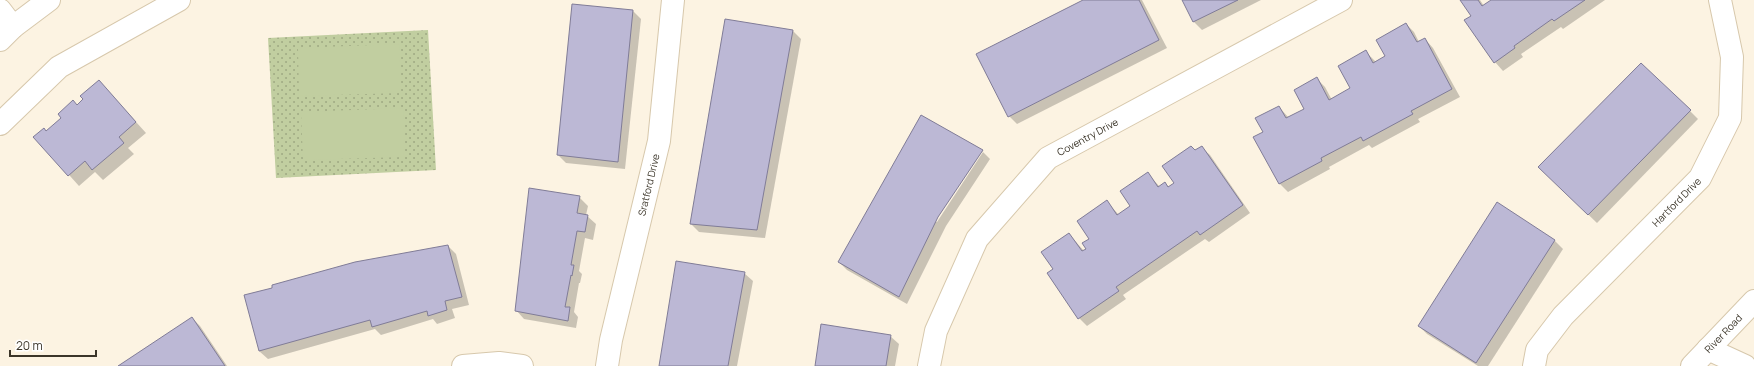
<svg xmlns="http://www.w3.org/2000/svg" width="1754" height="366" font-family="Manrope,sans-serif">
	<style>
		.park { fill: url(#park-dots) }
		.garden { fill: #c1cea0 }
		.shadow { fill: #0003; fill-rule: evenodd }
		.building { fill: #bcb8d5; stroke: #807c97 }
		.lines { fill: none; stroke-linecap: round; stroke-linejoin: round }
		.minor-casing { stroke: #d7c8ac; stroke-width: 24 }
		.minor { stroke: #fff; stroke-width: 22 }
		.labels { text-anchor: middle; stroke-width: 3.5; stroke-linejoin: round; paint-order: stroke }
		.street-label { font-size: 10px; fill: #3b3529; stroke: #fff }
	</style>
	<defs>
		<pattern id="park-dots" width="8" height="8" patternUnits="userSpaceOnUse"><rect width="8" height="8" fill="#c1cea0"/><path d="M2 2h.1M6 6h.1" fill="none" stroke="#9ea882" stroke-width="1.8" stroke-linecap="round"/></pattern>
	</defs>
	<rect width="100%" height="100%" fill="#fcf3e2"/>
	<polygon class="park" points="428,30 436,170 276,178 268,38"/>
	<g class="garden">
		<polygon points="399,44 401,93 299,96 298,48"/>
		<polygon points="403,108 404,157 303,160 301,112"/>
	</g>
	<g class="shadow">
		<polygon points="1086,0 1142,0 1167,48 1017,124 1009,116"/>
		<polygon points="1183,0 1261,0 1202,30 1194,22"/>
		<polygon points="1461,0 1480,0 1484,6 1492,0 1605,0 1563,29 1561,27 1521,54 1523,57 1503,71 1495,62 1466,20 1472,16"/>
		<polygon points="573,5 633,11 641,19 625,169 566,163 558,155"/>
		<polygon points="726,20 793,31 801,39 765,238 699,232 691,224"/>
		<polygon points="1406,24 1414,32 1419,42 1425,39 1433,48 1460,97 1418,119 1420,122 1372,148 1369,145 1329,167 1330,169 1288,192 1280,184 1254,138 1264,132 1279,107 1289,118 1305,109 1317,79 1325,87 1332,100 1352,89 1366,52 1376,62 1386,57"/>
		<polygon points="99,81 146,133 128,148 134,154 103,180 95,172 79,186 35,137 44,129 47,132 77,106"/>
		<polygon points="1690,111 1698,119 1597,223 1539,167"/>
		<path d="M922 116 982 151 990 159 946 226 907 304 847 270 839 262ZM980 152H983L937 222 935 221Z"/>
		<polygon points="1201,147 1210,155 1250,213 1209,242 1205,239 1123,295 1126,299 1087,326 1079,318 1054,269 1069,234 1084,251 1087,249 1107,202 1119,215 1131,206 1148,174 1160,187 1165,183 1169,187 1175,183 1195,151"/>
		<polygon points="579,197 588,206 586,215 596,224 593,240 585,238 579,271 582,274 580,283 579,283 574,312 578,317 576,328 524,319 516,310"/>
		<polygon points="1497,204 1555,241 1563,249 1488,366 1478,366 1427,334 1419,326"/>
		<polygon points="448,246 456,254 469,305 452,309 455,318 437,324 433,319 381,335 375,329 268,359 259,351"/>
		<polygon points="744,273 753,281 737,366 660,366"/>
		<polygon points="192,318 200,326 227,366 120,366"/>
		<polygon points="890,336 899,344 895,366 816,366"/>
	</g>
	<g class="building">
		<polygon points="1083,0 1139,0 1159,40 1008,117 976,54"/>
		<polygon points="1182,0 1238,0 1193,22"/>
		<polygon points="1460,0 1478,0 1482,6 1491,0 1585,0 1554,21 1552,19 1514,46 1515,48 1494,63 1464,20 1471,16"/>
		<polygon points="572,4 633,10 618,162 557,155"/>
		<polygon points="725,19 793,30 757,230 690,224"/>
		<polygon points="1406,23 1417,42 1425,38 1452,89 1411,111 1413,114 1363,141 1361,137 1321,158 1322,161 1279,184 1253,137 1263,132 1255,118 1279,106 1286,118 1304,109 1294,90 1317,77 1329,100 1350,88 1338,66 1366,50 1373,63 1385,56 1376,40"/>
		<polygon points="1641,63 1691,110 1588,215 1538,167"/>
		<polygon points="99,80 136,122 119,137 124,143 92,170 85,161 68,176 33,137 44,128 46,131 61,118 58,114 73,100 77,105 83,99 80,96"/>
		<polygon points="921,115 983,150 938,217 899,297 838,262"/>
		<polygon points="1191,146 1195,150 1202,146 1243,205 1200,235 1197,231 1116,287 1119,291 1078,319 1047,273 1053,269 1041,252 1069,233 1082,251 1086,249 1082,243 1089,239 1077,221 1107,200 1117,215 1130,206 1120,191 1148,172 1158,187 1165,182 1168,187 1174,183 1162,166"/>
		<polygon points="529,188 580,196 577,213 588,215 585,232 577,231 571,265 574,265 572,276 571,275 565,307 570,307 568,321 515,311"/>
		<polygon points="1497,202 1555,240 1476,363 1418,326"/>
		<polygon points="448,245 462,297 445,301 447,310 428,316 427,311 372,327 370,320 259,351 244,295 272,288 272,285 355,262"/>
		<polygon points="676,261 745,272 728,366 659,366"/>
		<polygon points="192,317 225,366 118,366"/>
		<polygon points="821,324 891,335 886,366 815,366"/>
	</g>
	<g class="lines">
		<defs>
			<g id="minor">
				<polyline points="0,10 13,27"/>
				<polyline points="0,40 13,27 49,0"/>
				<polyline points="0,124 59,67 179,0"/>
				<polyline points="1708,349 1745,366"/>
				<polyline points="463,366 499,363 522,366"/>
				<path id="s1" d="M607 366 611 340 659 141 673 0"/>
				<path id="s2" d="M929 366 936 331 977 239 1048 158 1341 0"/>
				<path id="s3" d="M1534 366 1537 350 1563 316 1700 178 1730 118 1732 57 1720 0"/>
				<path id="s4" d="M1692 366 1754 301"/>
			</g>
		</defs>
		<use href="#minor" class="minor-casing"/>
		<use href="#minor" class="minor"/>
	</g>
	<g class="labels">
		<g class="street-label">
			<text dy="4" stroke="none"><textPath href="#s2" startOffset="289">Coventry Drive</textPath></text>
			<text dy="4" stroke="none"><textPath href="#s1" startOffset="186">Sratford Drive</textPath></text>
			<text dy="4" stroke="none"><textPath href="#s3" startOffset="220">Hartford Drive</textPath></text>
			<text dy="4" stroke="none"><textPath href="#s4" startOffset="45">River Road</textPath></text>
		</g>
	</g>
	<path d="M10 350v6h86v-6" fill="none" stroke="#3b3529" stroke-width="2"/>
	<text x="16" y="350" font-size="12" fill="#3b3529" stroke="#ffffff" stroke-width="3" paint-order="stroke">20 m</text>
</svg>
